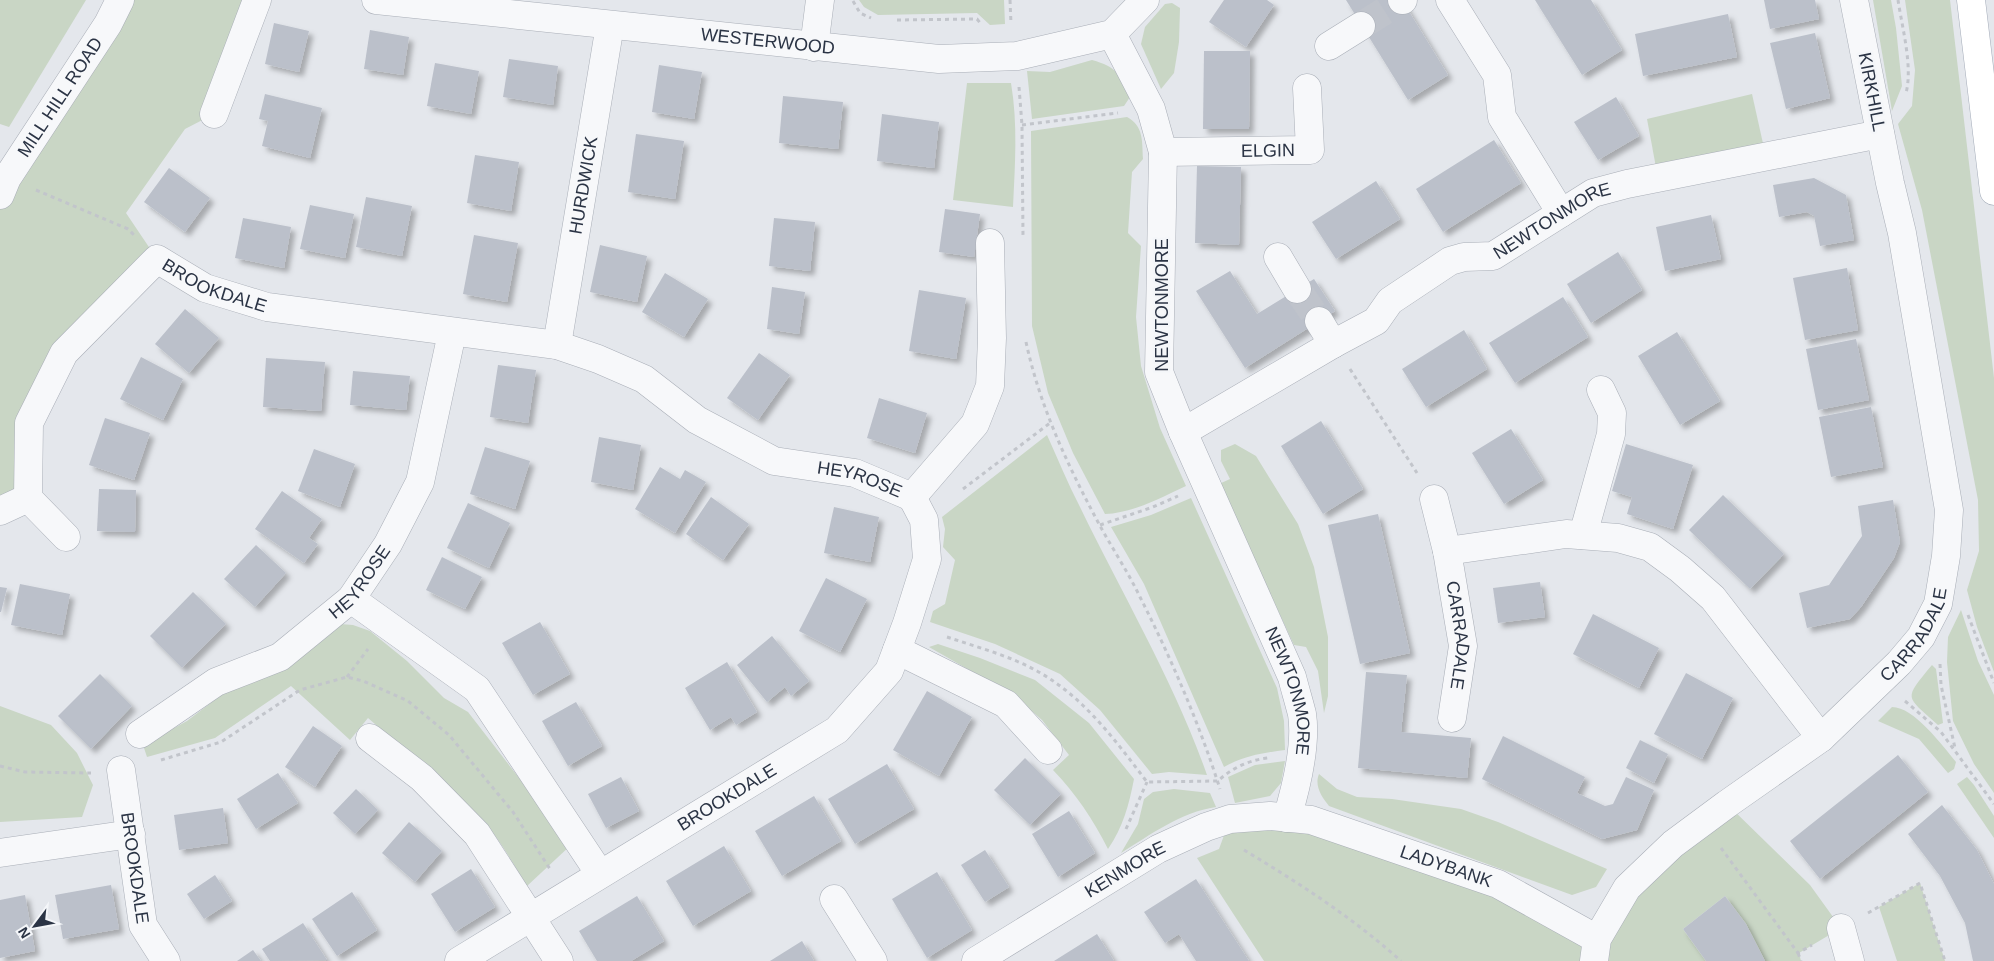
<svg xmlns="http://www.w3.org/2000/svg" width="1994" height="961" font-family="Helvetica,sans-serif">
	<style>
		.green { fill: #c9d6c5 }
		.building { fill: #bbc0ca; filter: url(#shadow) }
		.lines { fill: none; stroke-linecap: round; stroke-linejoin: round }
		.minor-tunnel { stroke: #bfc3cb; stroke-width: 28; stroke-dasharray: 28 14; stroke-linecap: butt }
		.minor-casing { stroke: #a9aeb7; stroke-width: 29 }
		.major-casing { stroke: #a3abb8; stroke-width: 29 }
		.path { stroke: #c2c5cb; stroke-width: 3; stroke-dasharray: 4 4; stroke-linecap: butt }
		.minor { stroke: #f7f8fa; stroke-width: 28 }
		.major { stroke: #fff; stroke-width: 28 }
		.labels { text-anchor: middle; stroke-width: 5; stroke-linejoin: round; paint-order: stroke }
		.street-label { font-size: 18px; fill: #2b3445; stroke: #f4f6f9 }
	</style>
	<defs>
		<filter id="shadow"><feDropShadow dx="4.5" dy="4.5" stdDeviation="2.5" flood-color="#0004"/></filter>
	</defs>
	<rect width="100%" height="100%" fill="#e4e7ec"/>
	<g class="green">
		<polygon points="0,0 86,0 9,127 0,124"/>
		<polygon points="120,0 257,0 214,114 185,129 126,213 157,259 64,353 29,423 28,498 0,511 0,195"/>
		<polygon points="859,0 1004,0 1005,24 990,25 977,13 878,15 864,7"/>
		<polygon points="1873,0 1891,0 1896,28 1902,86 1892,111"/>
		<polygon points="1905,0 1950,0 1994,378 1994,672 1977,627 1967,590 1979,551 1978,500 1922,210 1898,124 1912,106 1915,70"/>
		<polygon points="1172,3 1180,8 1179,42 1174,73 1161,89 1141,44 1145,27 1165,4"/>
		<path d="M1092 60C1117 67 1120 74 1130 97L1124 106 1032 119 1027 71 1050 72Z"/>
		<path d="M967 83H1011C1018 124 1015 166 1013 207L953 200Z"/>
		<polygon points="1752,94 1766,157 1658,178 1647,119"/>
		<path d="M1127 117C1144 126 1142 142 1143 159L1132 172 1128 233 1141 246 1136 317 1141 366 1160 428 1186 486C1160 498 1133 513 1105 514L1073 453 1048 393 1032 326 1031 131Z"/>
		<path d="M1047 435C1058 459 1068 484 1080 507 1123 596 1174 681 1207 775L1169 772 1152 774 1100 710 1060 674 995 644 930 622 933 611 945 604 955 560 943 547 945 529 942 517Z"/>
		<polygon points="1235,444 1256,456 1298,524 1314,567 1328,637 1328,696 1324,713 1318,671 1306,647 1294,645 1219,484 1230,479 1221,461 1221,450"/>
		<path d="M1191 498 1277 688 1284 721 1285 750C1262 753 1244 756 1224 767L1144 584 1111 527 1151 515Z"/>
		<polygon points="1961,610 1978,661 1994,695 1994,793 1974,764 1953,721 1947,662 1948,637"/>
		<path d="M340 624 353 625 370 631 407 661 444 698 468 712 571 845 527 886C513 864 500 839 482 820 447 783 406 751 368 718L350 740 291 686 215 738 147 757 143 745 187 721 225 692Z"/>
		<path d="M938 644 980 658 1035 680 1089 723 1134 779C1129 805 1123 827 1108 849 1093 819 1076 794 1053 770L1069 755 1042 720 1013 695 929 647Z"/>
		<path d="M1932 665 1936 669 1943 723 1938 725C1905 695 1903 700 1932 665Z"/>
		<polygon points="0,706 51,725 77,753 93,785 82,817 0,822"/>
		<path d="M1892 707C1914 707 1942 745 1956 762L1954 769 1948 773 1919 739 1878 721Z"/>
		<polygon points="1285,761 1281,783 1270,796 1235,803 1228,777 1255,765"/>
		<path d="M1319 774 1337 789 1357 797 1392 799 1461 809 1498 822 1607 869 1596 887 1572 895 1329 806C1322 797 1314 786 1319 774Z"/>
		<polygon points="1967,777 1974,785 1994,816 1994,838 1957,784"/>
		<path d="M1174 789 1210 793 1216 807C1181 812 1150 835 1121 853L1138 824 1144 799 1153 792Z"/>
		<polygon points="1727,804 1810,885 1841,928 1799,953 1801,961 1765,961 1746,924 1725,896 1683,929 1706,961 1264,961 1197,858 1219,849 1230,819 1311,820 1597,939"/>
		<polygon points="1920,883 1945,961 1897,961 1879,907"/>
	</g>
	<g class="building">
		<polygon points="1224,0 1267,0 1274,5 1246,47 1209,22"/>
		<polygon points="1346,0 1402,0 1448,75 1408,100"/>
		<polygon points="1535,0 1591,0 1622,50 1582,75"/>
		<polygon points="1764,0 1815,0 1819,19 1770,29"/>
		<polygon points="1728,14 1737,57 1643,76 1635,34"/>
		<polygon points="274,23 309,31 299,72 265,64"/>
		<polygon points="370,30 409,37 403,75 364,69"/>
		<polygon points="1815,33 1830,98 1786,109 1770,43"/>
		<polygon points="1204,51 1250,51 1249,129 1203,129"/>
		<polygon points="509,59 558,66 553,105 503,97"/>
		<polygon points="435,63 479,71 471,114 427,106"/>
		<polygon points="659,65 702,72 694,119 652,112"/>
		<polygon points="265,94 322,108 310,158 262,146 268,121 259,119"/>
		<polygon points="783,96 843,102 838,149 779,143"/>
		<polygon points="1616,97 1639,136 1598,160 1574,122"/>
		<polygon points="882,114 939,122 934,168 877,161"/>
		<polygon points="636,134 684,141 675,199 628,192"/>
		<polygon points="1494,140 1521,183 1443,232 1416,189"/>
		<polygon points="475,155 519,162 511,211 467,203"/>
		<polygon points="1197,166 1241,167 1239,245 1195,243"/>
		<polygon points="169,168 210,198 185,232 144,202"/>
		<polygon points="1814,178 1846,195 1854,240 1820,246 1814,216 1807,212 1779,217 1773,185"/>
		<polygon points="1376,181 1400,219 1336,259 1312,222"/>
		<polygon points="366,197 412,206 402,256 356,247"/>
		<polygon points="310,205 354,214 345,258 300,249"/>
		<polygon points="945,209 980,214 974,257 939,252"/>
		<polygon points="1711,215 1721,259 1665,271 1656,227"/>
		<polygon points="243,218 291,227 284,268 235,258"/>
		<polygon points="774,218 815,222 810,271 769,266"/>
		<polygon points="474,235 518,243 507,302 463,294"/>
		<polygon points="600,245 647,256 637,302 590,292"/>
		<polygon points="1618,252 1642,290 1591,323 1567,284"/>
		<polygon points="1847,268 1858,330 1805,340 1793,278"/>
		<polygon points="1230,271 1257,314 1314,279 1335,311 1245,368 1196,291"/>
		<polygon points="665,273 708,299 684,337 642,312"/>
		<polygon points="772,287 805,292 799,334 767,329"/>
		<polygon points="919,290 966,298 956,359 909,351"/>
		<polygon points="1563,297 1588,337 1515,383 1489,343"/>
		<polygon points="185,309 219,338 189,373 155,344"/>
		<polygon points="1464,330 1487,369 1426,407 1402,369"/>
		<polygon points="1677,332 1720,401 1680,425 1638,356"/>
		<polygon points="1856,339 1869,400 1818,410 1806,349"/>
		<polygon points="759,353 790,375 758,420 727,398"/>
		<polygon points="141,357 183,379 163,420 120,399"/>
		<polygon points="266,358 325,362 321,411 263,407"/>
		<polygon points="498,365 536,370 528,423 490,417"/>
		<polygon points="353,371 410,376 406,410 350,405"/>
		<polygon points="879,398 927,413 915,453 867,438"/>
		<polygon points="1871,407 1883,467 1831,477 1819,417"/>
		<polygon points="105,418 150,433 134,480 89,465"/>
		<polygon points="1321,421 1363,489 1323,514 1281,446"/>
		<polygon points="1511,429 1543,480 1504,504 1472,453"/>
		<polygon points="599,437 641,445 633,490 591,482"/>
		<polygon points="1626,444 1693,465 1673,529 1627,514 1632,497 1612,491"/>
		<polygon points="485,447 530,461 515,509 470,494"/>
		<polygon points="314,449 355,464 340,507 298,491"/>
		<polygon points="660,467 680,479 685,470 706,482 675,533 635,509"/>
		<polygon points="99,489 136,490 135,532 97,531"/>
		<polygon points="282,491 322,519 309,538 318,544 304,563 255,529"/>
		<polygon points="1723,495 1784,554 1750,589 1689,530"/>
		<polygon points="711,497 749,524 723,560 686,534"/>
		<polygon points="1893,500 1900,542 1894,558 1861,607 1850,619 1807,628 1799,593 1829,585 1862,536 1858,506"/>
		<polygon points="468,503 510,523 489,568 447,548"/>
		<polygon points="834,507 879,517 870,562 824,553"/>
		<polygon points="1378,514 1410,653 1360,664 1328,525"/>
		<polygon points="256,545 286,573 255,607 224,579"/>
		<polygon points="442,557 482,577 465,609 426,590"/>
		<polygon points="826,578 867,599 840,652 799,631"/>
		<polygon points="1540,582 1545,617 1498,623 1493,588"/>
		<polygon points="20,584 70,594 62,635 11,625"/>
		<polygon points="0,587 7,588 1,612 0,612"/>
		<polygon points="193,592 226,624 182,668 150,636"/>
		<polygon points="1593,614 1659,648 1639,688 1573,654"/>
		<polygon points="540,622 570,674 533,695 502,643"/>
		<polygon points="772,636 809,681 791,696 785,687 767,702 737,665"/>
		<polygon points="727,662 757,712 736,725 731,717 710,730 685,688"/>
		<polygon points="1366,672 1407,675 1401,732 1471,738 1467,778 1358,768"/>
		<polygon points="1686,673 1733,698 1702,759 1654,734"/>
		<polygon points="100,674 132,706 91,749 58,716"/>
		<polygon points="927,691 972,717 939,776 893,750"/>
		<polygon points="576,702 602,746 568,766 542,721"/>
		<polygon points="313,726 342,746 315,787 285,767"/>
		<polygon points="1503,736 1585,777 1577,793 1605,806 1613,804 1626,777 1654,790 1637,830 1602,839 1482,779"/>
		<polygon points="1640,740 1668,754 1654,783 1626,768"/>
		<polygon points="1898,755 1928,792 1820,879 1790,841"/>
		<polygon points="1025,758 1061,794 1030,825 994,790"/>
		<polygon points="887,764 914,809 855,844 828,799"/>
		<polygon points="278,773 298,803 256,829 237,799"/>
		<polygon points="621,777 639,811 606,828 588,794"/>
		<polygon points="356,789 378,810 355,834 333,813"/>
		<polygon points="814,796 841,841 782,876 755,831"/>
		<polygon points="1942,805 1977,850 1994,884 1994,961 1973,961 1965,923 1940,876 1908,834"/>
		<polygon points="223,808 228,843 179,850 174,815"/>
		<polygon points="1069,811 1095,853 1058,877 1032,834"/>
		<polygon points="409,822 442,851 415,882 382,853"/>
		<polygon points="724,846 751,891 693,926 666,881"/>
		<polygon points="985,850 1009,887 985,902 961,865"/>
		<polygon points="471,869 495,907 455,932 431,894"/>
		<polygon points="937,872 972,930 927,958 892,899"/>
		<polygon points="215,875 232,901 204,919 187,894"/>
		<polygon points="1196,879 1249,961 1196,961 1179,934 1165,943 1144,912"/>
		<polygon points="111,885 119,929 63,939 55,895"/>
		<polygon points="352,892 377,930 337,956 312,919"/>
		<polygon points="25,895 35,951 0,958 0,900"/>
		<polygon points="637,896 664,941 631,961 597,961 579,931"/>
		<polygon points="1725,896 1746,924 1765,961 1706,961 1683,929"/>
		<polygon points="303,923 327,960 270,961 262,949"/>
		<polygon points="1097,934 1114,961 1054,961"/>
		<polygon points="802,941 814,961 770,961"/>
		<polygon points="253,950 261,961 237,961"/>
	</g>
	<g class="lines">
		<g class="minor-tunnel">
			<polyline points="1361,26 1402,0"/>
			<polyline points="1297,289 1319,321"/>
		</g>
		<defs>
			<g id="minor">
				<path id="s1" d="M376 0 939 59 1017 56 1112 34 1145 0"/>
				<polyline points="1402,0 1403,0"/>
				<polyline points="1450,0 1497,75 1502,117 1561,213"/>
				<path id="s2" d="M1112 34 1151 109 1163 152 1159 372 1183 432 1292 677C1295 689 1299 702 1302 714 1307 746 1296 788 1287 818"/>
				<polyline points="1329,46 1361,26"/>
				<polyline points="814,47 820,0"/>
				<polyline points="214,114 257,0"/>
				<path id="s3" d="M1163 152 1310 150 1307 88"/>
				<path id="s4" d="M0 195 7 178 108 24 120 0"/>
				<polyline points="1278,257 1297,289"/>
				<polyline points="1319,321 1333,344"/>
				<path id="s5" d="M557 345 610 25"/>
				<path id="s6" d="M1183 432 1333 344 1376 321 1390 301 1450 261 1464 257 1493 256 1593 193 1627 184 1880 134"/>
				<path id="s7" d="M1434 499 1447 551 1463 646 1452 718"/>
				<polyline points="0,511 28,498"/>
				<polyline points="1583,535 1611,434 1612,413 1601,390"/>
				<path id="s8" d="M66 537 28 498 29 423 64 353 157 259 205 288 267 307 557 345 598 359 644 379 697 420 774 461 855 473 912 497 975 424 990 386 992 338 990 243"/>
				<polyline points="1447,551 1566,534 1618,538 1650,547 1680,569 1713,598 1821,738"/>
				<polyline points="351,599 477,689 600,874"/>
				<polyline points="897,650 1006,704 1048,750"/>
				<path id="s9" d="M140 734 216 682 280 657 351 599 388 544 420 482 452 333"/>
				<polyline points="370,738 422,778 477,834 559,961"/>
				<path id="s10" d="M121 770 143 925 166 961"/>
				<polyline points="0,853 131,834"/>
				<polyline points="834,899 873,961"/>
				<polyline points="1841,928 1850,961"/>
				<path id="s11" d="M459 961 837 730 889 671 907 623 927 559 924 520 912 497"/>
				<path id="s12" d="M976 961 1158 849 1206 827 1230 819 1270 816 1311 820 1498 884 1597 939"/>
				<path id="s13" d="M1594 961 1597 939 1627 888 1673 844 1727 804 1821 738 1899 663 1921 637 1938 604 1946 556 1949 510 1902 233 1890 183 1854 0"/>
			</g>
			<polyline id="major" points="1971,0 1994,191"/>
		</defs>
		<use href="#minor" class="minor-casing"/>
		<use href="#major" class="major-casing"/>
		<g class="path">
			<polyline points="1010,0 1011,24"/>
			<path d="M1898 0C1902 27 1913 67 1906 93"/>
			<polyline points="853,1 860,13 871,18"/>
			<polyline points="897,20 977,19 981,24"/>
			<polyline points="1019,87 1022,125 1023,236"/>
			<polyline points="1022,125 1118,113"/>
			<polyline points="36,190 128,229 136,237"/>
			<path d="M1026 342C1040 407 1068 466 1099 524 1112 548 1128 572 1140 597 1171 658 1199 723 1220 789"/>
			<polyline points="1350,369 1417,473"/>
			<polyline points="963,489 1050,423"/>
			<polyline points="1100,525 1153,507 1178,496"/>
			<polyline points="1968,615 1994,683"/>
			<path d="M947 637C977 647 1010 656 1037 671 1084 697 1115 740 1147 782L1218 781C1232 768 1249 760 1268 758"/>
			<polyline points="1940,664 1941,685 1955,748"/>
			<polyline points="347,677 368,649"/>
			<polyline points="1905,701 1941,732 1994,804"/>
			<polyline points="161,760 221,742 300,690 347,677 363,681 408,701 449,735 513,812 550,869"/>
			<polyline points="0,766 25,772 91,773"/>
			<polyline points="1126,829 1147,782"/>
			<polyline points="1721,848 1798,953 1812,945"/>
			<path d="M1244 850C1299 883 1353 918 1401 961"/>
			<polyline points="1868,913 1920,883 1945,961"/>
			<polyline points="1798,953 1801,961"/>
		</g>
		<use href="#minor" class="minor"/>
		<use href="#major" class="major"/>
	</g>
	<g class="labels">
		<g class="street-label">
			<text dy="6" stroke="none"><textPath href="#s1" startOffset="394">WESTERWOOD</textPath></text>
			<text transform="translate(1872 92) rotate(79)" y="6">KIRKHILL</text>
			<text dy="6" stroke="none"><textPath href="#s4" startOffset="115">MILL HILL ROAD</textPath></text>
			<text dy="6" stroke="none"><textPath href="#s3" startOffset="105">ELGIN</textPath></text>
			<text dy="6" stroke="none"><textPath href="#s5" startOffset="162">HURDWICK</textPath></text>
			<text dy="6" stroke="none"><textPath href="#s6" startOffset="432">NEWTONMORE</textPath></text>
			<text dy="6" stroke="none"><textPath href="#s8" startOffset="404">BROOKDALE</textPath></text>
			<text transform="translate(1162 305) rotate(-90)" y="6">NEWTONMORE</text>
			<text dy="6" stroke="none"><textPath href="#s8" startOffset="1089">HEYROSE</textPath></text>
			<text dy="6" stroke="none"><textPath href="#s9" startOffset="271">HEYROSE</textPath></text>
			<text dy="6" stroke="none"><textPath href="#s13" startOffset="468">CARRADALE</textPath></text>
			<text dy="6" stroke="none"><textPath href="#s7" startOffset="139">CARRADALE</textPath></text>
			<text dy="6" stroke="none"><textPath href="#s2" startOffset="695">NEWTONMORE</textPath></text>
			<text dy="6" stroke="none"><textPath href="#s11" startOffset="314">BROOKDALE</textPath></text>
			<text dy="6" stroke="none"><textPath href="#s12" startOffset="516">LADYBANK</textPath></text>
			<text dy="6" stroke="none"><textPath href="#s10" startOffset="99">BROOKDALE</textPath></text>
			<text dy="6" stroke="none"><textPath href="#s12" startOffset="175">KENMORE</textPath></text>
		</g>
	</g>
	<g transform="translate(35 926) rotate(238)" stroke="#f4f6f9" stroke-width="4" paint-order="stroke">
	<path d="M0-4L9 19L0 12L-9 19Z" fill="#2b3445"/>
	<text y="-8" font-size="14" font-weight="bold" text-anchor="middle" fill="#2b3445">N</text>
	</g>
</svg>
